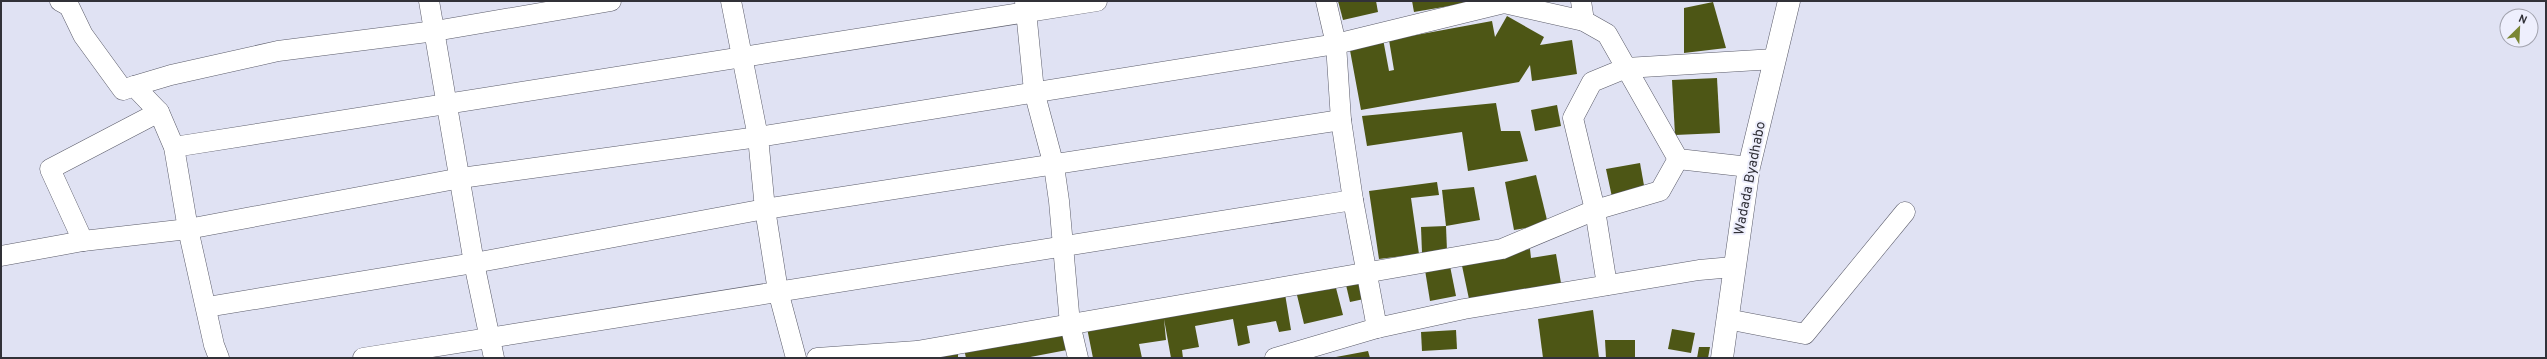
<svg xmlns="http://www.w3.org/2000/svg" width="2547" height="359" font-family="Overpass,sans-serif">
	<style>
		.building { fill: #4d5615 }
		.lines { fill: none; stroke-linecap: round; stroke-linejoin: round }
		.minor-casing { stroke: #5b5c6a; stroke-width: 21 }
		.major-casing { stroke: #5b5c6a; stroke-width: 23 }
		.minor { stroke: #fff; stroke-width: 20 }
		.major { stroke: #fff; stroke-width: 22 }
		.labels { text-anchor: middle; stroke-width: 4; stroke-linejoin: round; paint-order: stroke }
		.street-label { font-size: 14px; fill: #313138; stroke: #eeeffd }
	</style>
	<rect width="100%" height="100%" fill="#e0e2f3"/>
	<g class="building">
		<polygon points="1338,1 1376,1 1378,12 1343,20"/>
		<polygon points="1412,1 1473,1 1473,2 1414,12"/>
		<polygon points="1713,2 1726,48 1684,53 1684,8"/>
		<polygon points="1507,16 1544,37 1540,45 1572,40 1577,74 1532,81 1530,65 1519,82 1361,110 1349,45 1383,39 1389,71 1394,70 1389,40 1492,21 1495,37"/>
		<polygon points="1717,78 1720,133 1675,135 1672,80"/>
		<polygon points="1496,103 1501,131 1520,131 1528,161 1468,171 1462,132 1367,146 1362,116"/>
		<polygon points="1557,105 1561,126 1535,131 1531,110"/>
		<polygon points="1640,163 1645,191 1612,197 1606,169"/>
		<polygon points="1536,175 1548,224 1514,230 1505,182"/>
		<polygon points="1437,182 1439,195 1411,198 1419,254 1379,259 1369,191"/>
		<polygon points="1474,187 1480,220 1446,226 1442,190"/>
		<polygon points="1446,226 1447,251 1422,253 1421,227"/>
		<polygon points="1530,249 1531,258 1556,254 1561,283 1469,299 1461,261"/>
		<polygon points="1450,266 1456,296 1430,301 1425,270"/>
		<polygon points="1360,283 1364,299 1350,302 1346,285"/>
		<polygon points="1322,284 1325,290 1336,288 1343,315 1304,324 1296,291"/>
		<polygon points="1285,294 1291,330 1279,332 1276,321 1247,326 1250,343 1238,346 1233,319 1195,326 1199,347 1182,350 1183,358 1171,358 1164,319 1166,340 1139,344 1142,358 1093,358 1087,328"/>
		<polygon points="1593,310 1599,358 1543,358 1538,319"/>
		<polygon points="1672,329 1695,333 1691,353 1668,349"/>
		<polygon points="1063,330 1067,350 1025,358 966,358 964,349"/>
		<polygon points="1456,330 1457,349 1422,351 1421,332"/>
		<polygon points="1605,340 1635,340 1635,358 1606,358"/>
		<polygon points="1699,347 1710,347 1708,358 1697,358"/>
		<polygon points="1368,351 1370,358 1336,358 1336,357"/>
		<polygon points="958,354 958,358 935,358 935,357"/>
	</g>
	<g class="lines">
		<defs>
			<g id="minor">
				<polyline points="60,1 69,6 83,35 123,90 134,86 159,112 174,147 188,229 214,345 219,358"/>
				<polyline points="429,1 474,263 494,358"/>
				<polyline points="731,1 758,137 765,209 778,291 796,358"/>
				<polyline points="1025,1 1034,91 1054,166 1059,201 1070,324 1078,358"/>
				<polyline points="1326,1 1336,44 1341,120 1353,200 1377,328"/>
				<polyline points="1581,1 1584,21"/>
				<polyline points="134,86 171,75 278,51 435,31 611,1"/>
				<polyline points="174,147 1097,1"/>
				<polyline points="83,241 50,169 159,112"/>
				<polyline points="1,256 83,241 188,229 461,178 758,137 1336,44 1504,3 1584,21 1607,34 1678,159 1749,167"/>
				<polyline points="1607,285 1595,210 1573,118 1592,82 1626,68 1775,59"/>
				<polyline points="207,307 474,263 765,209 1341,120"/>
				<polyline points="1727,319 1805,334 1905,212"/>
				<polyline points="363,358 1353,200"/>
				<polyline points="817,358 917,351 1502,249 1595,210 1660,191 1678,159"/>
				<polyline points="1275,358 1377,328 1464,309 1699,270 1733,267"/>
			</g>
			<polyline id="major" points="1722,358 1749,167 1789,1"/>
		</defs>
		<use href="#minor" class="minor-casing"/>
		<use href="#major" class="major-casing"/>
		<use href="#minor" class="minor"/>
		<use href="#major" class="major"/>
	</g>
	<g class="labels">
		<g class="street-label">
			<text transform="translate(1749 178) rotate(-79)" y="5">Wadada Byadhabo</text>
		</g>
	</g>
	<rect width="2547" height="359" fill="none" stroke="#313138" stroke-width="4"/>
	<g transform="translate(2519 28) rotate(24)"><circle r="19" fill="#eeeffd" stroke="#a2a3ae"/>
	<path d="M0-3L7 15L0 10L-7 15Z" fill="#7a8634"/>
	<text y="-6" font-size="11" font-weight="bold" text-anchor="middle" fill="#313138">N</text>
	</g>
</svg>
